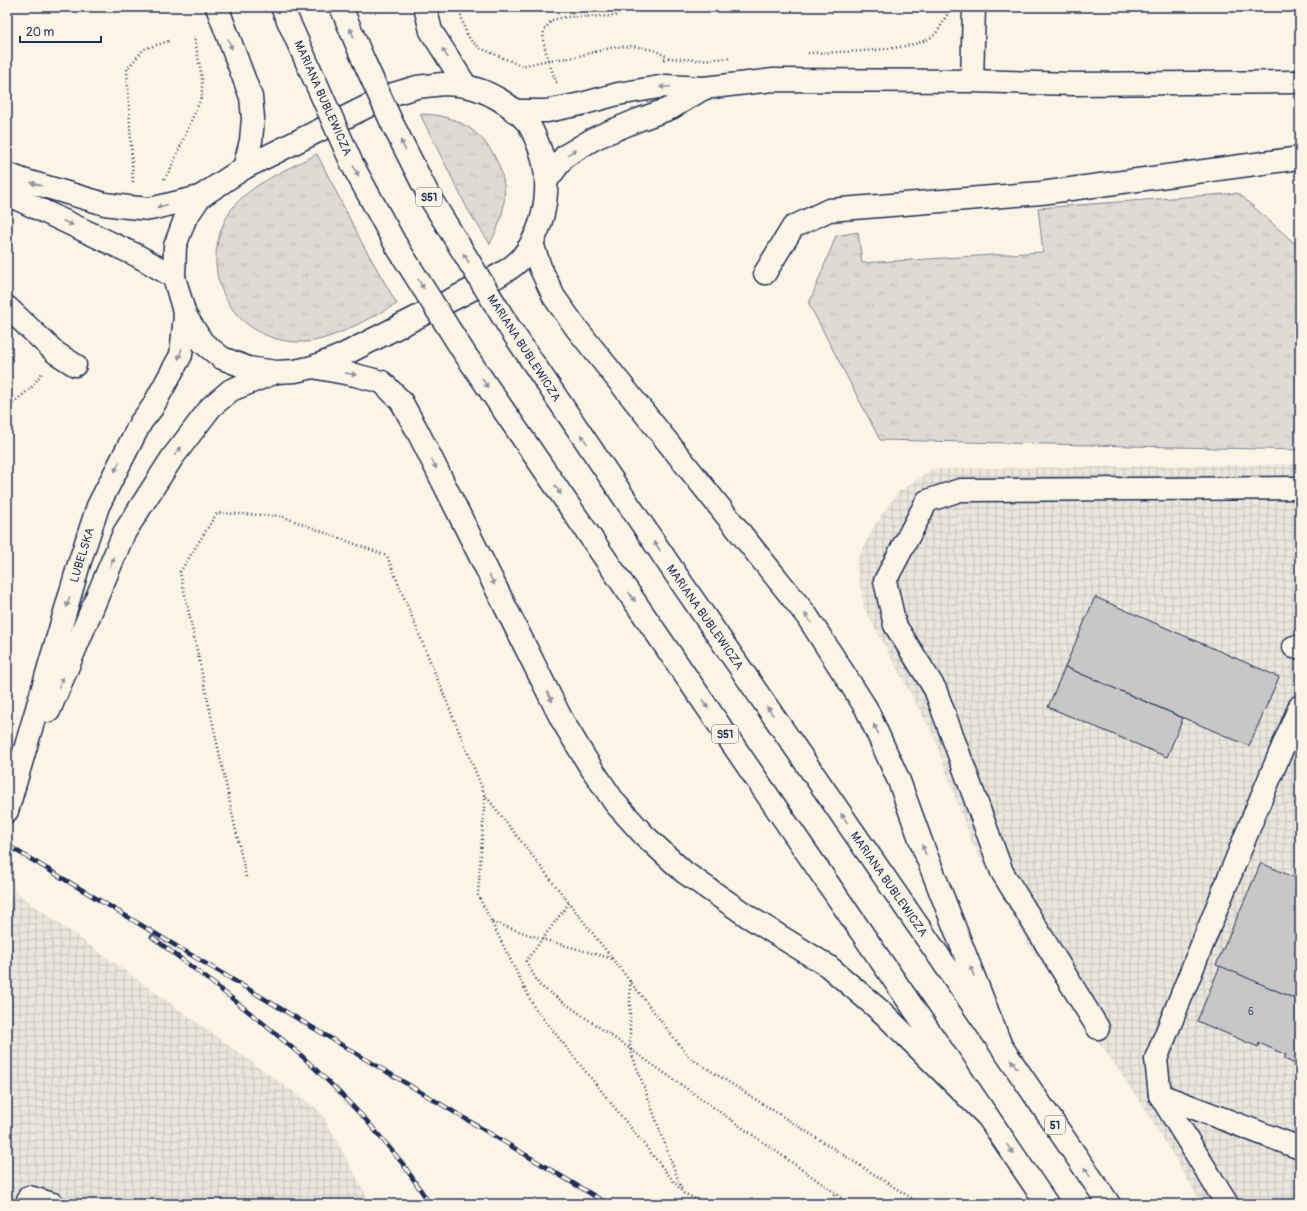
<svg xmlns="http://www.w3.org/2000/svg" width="1307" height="1211" font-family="Pangolin,sans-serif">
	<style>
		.industrial { fill: url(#industrial-grid) }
		.grass { fill: url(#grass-tufts); stroke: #7d8599 }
		.building { fill: #c8c7c6; stroke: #1b2f5e }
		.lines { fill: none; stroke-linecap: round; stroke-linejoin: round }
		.minor-casing { stroke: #1b2f5e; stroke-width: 25 }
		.major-casing { stroke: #1b2f5e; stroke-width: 25 }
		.highway-casing { stroke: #1b2f5e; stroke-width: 25 }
		.path { stroke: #1b2f5e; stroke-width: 2.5; stroke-dasharray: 1 3; stroke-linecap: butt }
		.minor { stroke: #fcf5e5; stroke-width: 22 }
		.major { stroke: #fcf5e5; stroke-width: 22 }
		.highway { stroke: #fcf5e5; stroke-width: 22 }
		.rail-casing { stroke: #1b2f5e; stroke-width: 4.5 }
		.rail { stroke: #fcf5e5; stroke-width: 3; stroke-dasharray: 9; stroke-linecap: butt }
		.highway-bridge-casing { stroke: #1b2f5e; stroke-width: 25; stroke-linecap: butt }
		.highway-bridge { stroke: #fcf5e5; stroke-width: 22 }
		.oneway { fill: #8c92a2 }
		.labels { text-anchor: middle; stroke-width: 3; stroke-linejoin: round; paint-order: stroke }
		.number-label { font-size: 10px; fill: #465578 }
		.shield { fill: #fcf5e5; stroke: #5e6a86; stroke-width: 1 }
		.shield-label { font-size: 11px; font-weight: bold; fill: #1b2f5e }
		.street-label { font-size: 12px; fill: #1b2f5e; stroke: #fcf5e5 }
	</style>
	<defs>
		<pattern id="industrial-grid" width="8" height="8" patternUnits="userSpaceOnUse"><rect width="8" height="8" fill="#ece7dc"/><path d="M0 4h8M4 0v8" fill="none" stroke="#cac6bf"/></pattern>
		<pattern id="grass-tufts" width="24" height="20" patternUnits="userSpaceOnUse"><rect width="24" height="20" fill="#dfdbd4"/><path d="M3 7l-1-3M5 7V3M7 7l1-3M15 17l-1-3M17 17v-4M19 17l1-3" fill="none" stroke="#bfbcb8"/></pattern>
	</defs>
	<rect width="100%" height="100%" fill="#fcf5e5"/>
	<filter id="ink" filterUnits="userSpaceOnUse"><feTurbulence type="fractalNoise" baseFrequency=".025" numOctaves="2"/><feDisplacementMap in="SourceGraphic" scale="8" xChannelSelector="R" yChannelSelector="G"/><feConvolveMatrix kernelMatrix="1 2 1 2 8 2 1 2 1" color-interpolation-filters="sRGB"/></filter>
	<g filter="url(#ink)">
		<g class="industrial">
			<polygon points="1300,464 1300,1204 1202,1204 1150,1117 1116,1066 1030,947 971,841 933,735 864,608 856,563 873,528 897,493 933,469"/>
			<polygon points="14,891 320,1111 371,1204 7,1204 7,911"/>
		</g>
		<g class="grass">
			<path d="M420 114C434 114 449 117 461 123 492 139 510 176 503 209 501 222 495 233 490 244L468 210Z"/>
			<path d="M317 154 362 243 397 304C370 317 335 340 305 342 233 345 192 270 231 210 248 185 290 168 317 154Z"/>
			<polygon points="1238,193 1300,248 1300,450 880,440 809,304 836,236 858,232 862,263 1043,252 1038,208"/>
		</g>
		<g class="building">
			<polygon points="1095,597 1279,677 1249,746 1065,667"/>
			<polygon points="1065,667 1183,718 1167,757 1048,707"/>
			<polygon points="1261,863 1300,880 1300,1001 1216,965"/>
			<polygon points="1220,966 1300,1001 1300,1066 1284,1059 1286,1055 1259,1043 1258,1047 1197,1021"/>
		</g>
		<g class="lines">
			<defs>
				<g id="minor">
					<polyline points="972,81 974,7"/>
					<path d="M443 84C450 84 458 85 465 86 487 90 512 105 527 122 532 128 535 137 538 144 553 180 547 225 523 256 516 266 504 272 494 278L341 356 313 367 295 371 276 372 248 368 222 358 203 343 185 315 174 277 175 246 185 219 200 197 244 168 390 95 417 87Z"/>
					<polyline points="514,111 547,111 581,104 618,94 665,86 704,88 773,80 972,81 1073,84 1300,82"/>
					<polyline points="7,174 23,180 105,204 128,207 150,209 200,197"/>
					<polyline points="547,180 565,156 595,138 638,120 671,108 704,88"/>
					<polyline points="7,194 138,256 174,277"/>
					<polyline points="765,273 793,227 829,210 1041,193 1300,158"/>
					<polyline points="7,307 56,353 75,365"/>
					<polyline points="1294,647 1300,647"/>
					<polyline points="1300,706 1257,808 1156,1059 1160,1095 1300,1148"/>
					<polyline points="49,711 124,533 172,458 211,407 231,390 274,373"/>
					<polyline points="7,811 79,564 98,506 141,422 152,408 181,355 185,315"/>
					<polyline points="1098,1028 1002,872 935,689 895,625 885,581 927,501 960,490 1300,488"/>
					<polyline points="1160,1095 1227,1204"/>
					<polyline points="27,1204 29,1197 53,1204"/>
				</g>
				<g id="major">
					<polyline points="532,243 540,267 554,297 577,329 807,616 866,708 899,781 923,847 1001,1046 1109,1204"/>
					<polyline points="313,367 355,375 382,382 401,401 418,432 562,720 588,763 615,803 644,835 684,872 749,917 828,966 884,1014 988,1117 1047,1204"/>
				</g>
				<g id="highway">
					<polyline points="217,7 251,97 253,118 251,141 244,168"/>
					<polyline points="282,7 317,85"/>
					<polyline points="341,7 363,59"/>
					<polyline points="425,7 431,31 466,86"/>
					<polyline points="509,327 681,582 1001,1046"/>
					<polyline points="463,351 988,1117"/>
				</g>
			</defs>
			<use href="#minor" class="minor-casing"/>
			<use href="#major" class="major-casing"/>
			<use href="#highway" class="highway-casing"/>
			<g class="path">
				<polyline points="459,7 464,27 470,40 480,48 522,66 548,60 570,58 615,47 633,46 654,50 670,58"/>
				<polyline points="998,9 1006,9 1009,7"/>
				<path d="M808 53C836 52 913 52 933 36 940 30 943 21 948 13"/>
				<polyline points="664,59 670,58 696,60 731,58"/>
				<polyline points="557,82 556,82 548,60 543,40 544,30 552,20 565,17 615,16 629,7"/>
				<polyline points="164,179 170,170 202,96 202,78 194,36"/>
				<polyline points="133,182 127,69 144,49 169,41"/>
				<polyline points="7,408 31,388 42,373"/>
				<polyline points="485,795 478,895 534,1007 683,1193 707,1204"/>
				<polyline points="246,877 180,572 217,513 281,516 387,556 485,795 689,1057 916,1201"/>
				<polyline points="569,903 526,961 539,985 834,1192 848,1204"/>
				<polyline points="492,922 542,939 613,959"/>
				<polyline points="630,981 630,1049 682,1190"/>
				<polyline points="834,1204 834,1193"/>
			</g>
			<use href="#minor" class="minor"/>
			<use href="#major" class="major"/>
			<use href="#highway" class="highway"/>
			<defs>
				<g id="rail">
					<polyline points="7,845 608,1204"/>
					<polyline points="152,937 205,977 264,1024 303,1057 334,1087 367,1121 403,1164 430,1204"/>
				</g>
			</defs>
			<use href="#rail" class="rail-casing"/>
			<use href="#rail" class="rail"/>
			<defs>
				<g id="highway-bridge">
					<polyline points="363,59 392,123 429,196 509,327"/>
					<polyline points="317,85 353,166 396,245 463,351"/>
				</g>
			</defs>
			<use href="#highway-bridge" class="highway-bridge-casing"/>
			<use href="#highway-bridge" class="highway-bridge"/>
		</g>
		<defs><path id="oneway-solid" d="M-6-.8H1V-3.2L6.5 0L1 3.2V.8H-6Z"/></defs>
		<g class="oneway">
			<use href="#oneway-solid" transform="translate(352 33) rotate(-113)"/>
			<use href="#oneway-solid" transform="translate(230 44) rotate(70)"/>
			<use href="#oneway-solid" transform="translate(445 53) rotate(-122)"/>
			<use href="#oneway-solid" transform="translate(665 87) rotate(177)"/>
			<use href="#oneway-solid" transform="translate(403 145) rotate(-117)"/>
			<use href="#oneway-solid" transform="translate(572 152) rotate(-31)"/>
			<use href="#oneway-solid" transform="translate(356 171) rotate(62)"/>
			<use href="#oneway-solid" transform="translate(36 184) rotate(-164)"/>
			<use href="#oneway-solid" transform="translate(162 206) rotate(166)"/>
			<use href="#oneway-solid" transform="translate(68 223) rotate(25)"/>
			<use href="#oneway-solid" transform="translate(466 258) rotate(-121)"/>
			<use href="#oneway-solid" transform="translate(421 284) rotate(58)"/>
			<use href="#oneway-solid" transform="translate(180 354) rotate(108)"/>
			<use href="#oneway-solid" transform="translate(351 374) rotate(11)"/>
			<use href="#oneway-solid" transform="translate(485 383) rotate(56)"/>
			<use href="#oneway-solid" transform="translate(584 439) rotate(-124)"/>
			<use href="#oneway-solid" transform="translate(178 451) rotate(-53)"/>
			<use href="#oneway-solid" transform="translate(434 464) rotate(63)"/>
			<use href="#oneway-solid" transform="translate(117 467) rotate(117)"/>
			<use href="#oneway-solid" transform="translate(558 490) rotate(56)"/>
			<use href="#oneway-solid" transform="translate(657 546) rotate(-124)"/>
			<use href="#oneway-solid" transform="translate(112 562) rotate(-67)"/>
			<use href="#oneway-solid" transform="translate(492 580) rotate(63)"/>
			<use href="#oneway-solid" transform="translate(632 597) rotate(56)"/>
			<use href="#oneway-solid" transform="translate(68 602) rotate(106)"/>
			<use href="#oneway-solid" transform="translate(808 618) rotate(-125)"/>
			<use href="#oneway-solid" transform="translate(61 682) rotate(-67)"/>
			<use href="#oneway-solid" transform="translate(550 697) rotate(63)"/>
			<use href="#oneway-solid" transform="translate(705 704) rotate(56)"/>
			<use href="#oneway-solid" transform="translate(770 711) rotate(-125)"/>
			<use href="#oneway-solid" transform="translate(876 729) rotate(-116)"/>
			<use href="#oneway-solid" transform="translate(844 818) rotate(-125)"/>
			<use href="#oneway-solid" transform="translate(924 850) rotate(-111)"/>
			<use href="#oneway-solid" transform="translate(972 971) rotate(-111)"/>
			<use href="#oneway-solid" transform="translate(1014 1064) rotate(-124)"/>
			<use href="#oneway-solid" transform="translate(1010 1149) rotate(55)"/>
			<use href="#oneway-solid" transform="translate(1087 1172) rotate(-124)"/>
		</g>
	</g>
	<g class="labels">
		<g class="number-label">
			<text x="1251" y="1015">6</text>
		</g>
		<g class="shield">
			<rect x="416" y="188" width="26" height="18" rx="3"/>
			<rect x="712" y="725" width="26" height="18" rx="3"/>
			<rect x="1045" y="1116" width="20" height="18" rx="3"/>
		</g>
		<g class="shield-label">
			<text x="429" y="201">S51</text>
			<text x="725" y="738">S51</text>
			<text x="1055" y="1129">51</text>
		</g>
		<g class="street-label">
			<text transform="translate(323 98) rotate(66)" y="4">MARIANA BUBLEWICZA</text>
			<text transform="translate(524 348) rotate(57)" y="4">MARIANA BUBLEWICZA</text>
			<text transform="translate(82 555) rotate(-73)" y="4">LUBELSKA</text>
			<text transform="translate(705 617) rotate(55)" y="4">MARIANA BUBLEWICZA</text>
			<text transform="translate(889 884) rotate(55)" y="4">MARIANA BUBLEWICZA</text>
		</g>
	</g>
	<rect width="1307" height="1211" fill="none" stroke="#fcf5e5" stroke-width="24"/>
	<rect x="12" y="12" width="1283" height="1187" fill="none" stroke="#1b2f5e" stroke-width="1.5" filter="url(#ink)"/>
	<path d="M20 36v6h81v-6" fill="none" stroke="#1b2f5e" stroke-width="2"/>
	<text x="26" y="36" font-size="12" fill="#1b2f5e" stroke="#fcf5e5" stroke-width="3" paint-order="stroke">20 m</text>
</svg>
